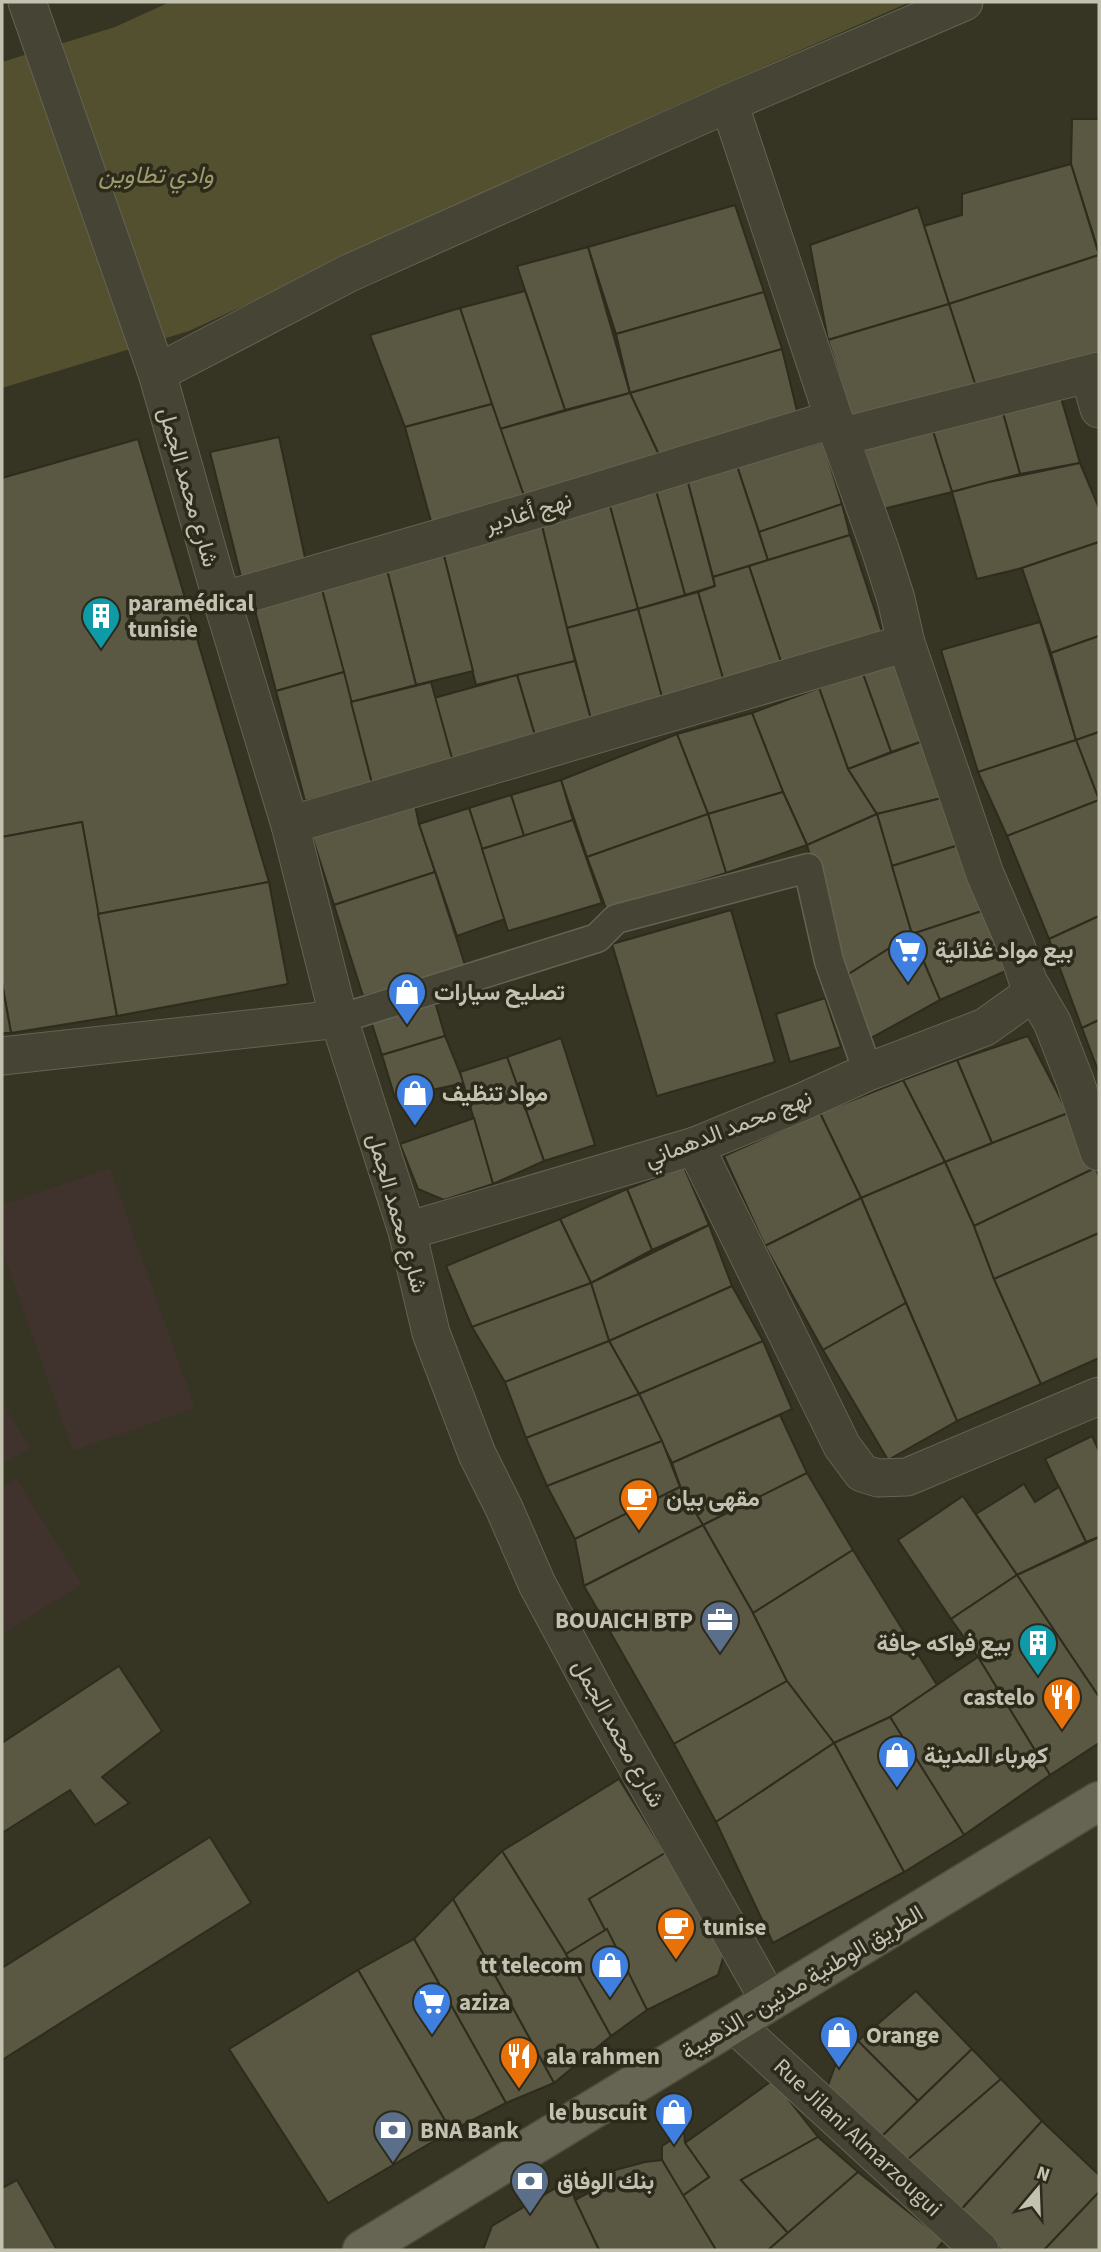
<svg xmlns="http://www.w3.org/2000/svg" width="1101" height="2252" font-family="'Source Sans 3',Vazirmatn,sans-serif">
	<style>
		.green { fill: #40322d }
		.water { fill: #535030 }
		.building { fill: #5a5843; stroke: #2d2c1d; stroke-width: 2 }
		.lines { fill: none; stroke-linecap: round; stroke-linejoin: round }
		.pedestrian-casing { stroke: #646353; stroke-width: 31 }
		.minor-casing { stroke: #646353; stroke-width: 39 }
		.primary-casing { stroke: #504f3f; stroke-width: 41 }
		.pedestrian { stroke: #464535; stroke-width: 28 }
		.minor { stroke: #464535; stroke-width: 37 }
		.primary { stroke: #666553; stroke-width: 38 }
		.labels { text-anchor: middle; stroke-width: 7; stroke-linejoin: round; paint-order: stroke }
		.street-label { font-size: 23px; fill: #c3c2b0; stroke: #2b2a1b }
		.poi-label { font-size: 23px; font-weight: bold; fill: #c3c2b0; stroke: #2b2a1b; text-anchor: start }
		.water-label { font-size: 24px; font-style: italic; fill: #a09b6b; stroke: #2b2a1b }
	</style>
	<rect width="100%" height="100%" fill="#363422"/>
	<g class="green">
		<polygon points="110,1168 195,1408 73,1451 2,1250 2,1205"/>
		<polygon points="2,1401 30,1448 2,1465"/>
		<polygon points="16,1478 82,1584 2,1634 2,1488"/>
	</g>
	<polygon class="water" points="170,2 910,2 672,107 189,331 2,388 2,62 115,27"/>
	<g class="building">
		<polygon points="1072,119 1099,119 1099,253 1071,164"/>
		<polygon points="1071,164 1099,255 949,304 924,226 962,215 962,194"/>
		<polygon points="735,205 764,292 616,334 588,247"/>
		<polygon points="918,207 949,304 828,340 810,245"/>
		<polygon points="588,247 630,393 565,410 517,266"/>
		<polygon points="1099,255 1099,354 978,393 949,304"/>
		<polygon points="525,291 565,410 500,429 460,308"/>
		<polygon points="764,292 782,349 630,393 616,334"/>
		<polygon points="949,304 978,393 854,424 828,340"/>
		<polygon points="460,308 492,404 405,427 370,335"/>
		<polygon points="782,349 798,415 659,455 630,393"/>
		<polygon points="1059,391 1080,463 1020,474 1001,406"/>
		<polygon points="630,393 659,455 524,496 500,429"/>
		<polygon points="492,404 524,496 432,525 405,427"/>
		<polygon points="1001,406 1020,474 952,492 931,425"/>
		<polygon points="931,425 952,492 883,509 862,442"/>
		<polygon points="279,437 306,562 241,577 210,452"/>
		<polygon points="138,439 269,882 98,914 82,822 2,837 2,478"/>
		<polygon points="823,442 842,504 759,532 737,466"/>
		<polygon points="1080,463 1099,508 1099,542 1022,568 977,579 952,492 989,482"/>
		<polygon points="737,466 768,560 713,577 687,479"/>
		<polygon points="687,479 715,586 685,595 655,487"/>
		<polygon points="655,487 685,595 638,609 608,499"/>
		<polygon points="608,499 638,609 567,628 540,518"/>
		<polygon points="842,504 850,535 768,560 759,532"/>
		<polygon points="540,518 575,661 476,685 443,552"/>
		<polygon points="850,535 882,632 782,665 749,566"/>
		<polygon points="1099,542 1099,636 1051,653 1022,568"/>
		<polygon points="443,552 473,671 416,685 386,566"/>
		<polygon points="386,566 416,685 351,702 321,586"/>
		<polygon points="749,566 782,665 724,682 698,592 715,586 713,577"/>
		<polygon points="321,586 344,672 276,691 253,603"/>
		<polygon points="698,592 724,682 663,701 638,609"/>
		<polygon points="638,609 663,701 592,723 567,628"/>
		<polygon points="1040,622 1076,740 978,772 941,650"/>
		<polygon points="1099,636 1099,732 1076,740 1051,653"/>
		<polygon points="575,661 592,723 536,739 517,675"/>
		<polygon points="895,663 923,741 891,752 863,674"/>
		<polygon points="344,672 372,783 305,801 276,691"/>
		<polygon points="863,674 891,752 848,769 819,688"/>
		<polygon points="517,675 536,739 453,762 434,698"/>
		<polygon points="431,682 453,762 372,783 351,702"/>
		<polygon points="819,688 848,769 877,814 807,845 783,792 752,713"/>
		<polygon points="752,713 783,792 708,814 677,734"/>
		<polygon points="1099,732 1099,800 1076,740"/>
		<polygon points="677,734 708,814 587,857 561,780"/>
		<polygon points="1076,740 1099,800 1007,836 978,772"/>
		<polygon points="923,741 946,797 877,814 848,769"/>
		<polygon points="561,780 573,820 524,836 511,795"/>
		<polygon points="783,792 807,845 726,873 708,814"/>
		<polygon points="511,795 524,836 482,849 469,808"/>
		<polygon points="946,797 962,844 892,866 877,814"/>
		<polygon points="1099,800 1099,916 1049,939 1007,836"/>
		<polygon points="414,801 419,824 435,872 334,905 311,833"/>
		<polygon points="469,808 505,919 457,936 419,824"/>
		<polygon points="708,814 726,873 607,911 587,857"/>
		<polygon points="877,814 912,934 844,977 807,845"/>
		<polygon points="573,820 602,903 508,931 482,849"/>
		<polygon points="82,822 117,1016 11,1033 2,983 2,837"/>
		<polygon points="962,844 985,910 912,934 892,866"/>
		<polygon points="435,872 466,968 363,996 334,905"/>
		<polygon points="269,882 288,984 117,1016 98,914"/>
		<polygon points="731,910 775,1062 657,1096 612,944"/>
		<polygon points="985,910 1008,970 940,1000 912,934"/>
		<polygon points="1099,916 1099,1020 1082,1028 1049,939"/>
		<polygon points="912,934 940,1000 864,1042 844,977"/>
		<polygon points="2,983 11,1033 2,1033"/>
		<polygon points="433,995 445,1036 382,1055 369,1015"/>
		<polygon points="825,998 841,1047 790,1062 776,1014"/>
		<polygon points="1099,1020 1099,1073 1082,1028"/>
		<polygon points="445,1036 464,1083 395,1098 382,1055"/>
		<polygon points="1028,1036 1068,1113 992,1143 957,1060"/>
		<polygon points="561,1038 595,1145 544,1161 507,1057"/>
		<polygon points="507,1057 544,1161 493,1184 460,1072"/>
		<polygon points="957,1060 992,1143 945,1162 903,1080"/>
		<polygon points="903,1080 945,1162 861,1198 820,1113"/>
		<polygon points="820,1113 861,1198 765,1246 724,1156"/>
		<polygon points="1068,1113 1095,1168 974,1226 945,1162"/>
		<polygon points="474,1118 493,1184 444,1200 418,1189 400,1144"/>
		<polygon points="945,1162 974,1226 994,1279 1041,1384 957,1421 861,1198"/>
		<polygon points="684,1167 709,1225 652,1250 627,1189"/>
		<polygon points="1095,1168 1099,1176 1099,1233 994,1279 974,1226"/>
		<polygon points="627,1189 652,1250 591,1283 560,1219"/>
		<polygon points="861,1198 906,1303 823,1350 765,1246"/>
		<polygon points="560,1219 591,1283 472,1327 446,1266"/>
		<polygon points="709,1225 732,1286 609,1341 591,1283"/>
		<polygon points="1099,1233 1099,1358 1041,1384 994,1279"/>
		<polygon points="591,1283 609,1341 505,1382 472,1327"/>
		<polygon points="732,1286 763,1341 639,1394 609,1341"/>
		<polygon points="906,1303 957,1421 888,1460 823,1350"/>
		<polygon points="609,1341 639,1394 526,1438 505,1382"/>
		<polygon points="763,1341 792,1409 672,1463 639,1394"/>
		<polygon points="639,1394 662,1441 547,1486 526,1438"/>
		<polygon points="780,1415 807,1473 703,1525 683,1494 672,1463"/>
		<polygon points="1092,1436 1099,1451 1099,1537 1086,1542 1045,1459"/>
		<polygon points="662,1441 680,1487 575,1539 547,1486"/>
		<polygon points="807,1473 853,1550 753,1613 703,1525"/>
		<polygon points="1024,1484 1035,1502 1059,1487 1086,1542 1017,1575 976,1514"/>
		<polygon points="680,1487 703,1525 584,1586 575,1539"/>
		<polygon points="963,1496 1017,1575 951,1619 898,1540"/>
		<polygon points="703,1525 753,1613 787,1681 674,1744 584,1586"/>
		<polygon points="1099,1537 1099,1697 1017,1575"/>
		<polygon points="853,1550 937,1685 890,1717 834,1743 787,1681 753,1613"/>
		<polygon points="1017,1575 1099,1697 1099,1743 1050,1775 978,1657 951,1619"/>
		<polygon points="978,1657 1050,1775 964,1835 890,1717"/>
		<polygon points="119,1666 162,1731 102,1777 129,1803 95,1825 70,1790 2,1833 2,1743"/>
		<polygon points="787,1681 834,1743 716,1822 674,1744"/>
		<polygon points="890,1717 964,1835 904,1872 834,1743"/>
		<polygon points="834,1743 904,1872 773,1943 716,1822"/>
		<polygon points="619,1779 665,1853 589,1899 607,1929 566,1954 502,1851"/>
		<polygon points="210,1837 251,1903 2,2060 2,1968"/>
		<polygon points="502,1851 566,1954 611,2036 554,2083 453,1899"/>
		<polygon points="665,1853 726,1948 718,1975 647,2010 589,1899"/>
		<polygon points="453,1899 554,2083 506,2103 414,1939"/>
		<polygon points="607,1929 647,2010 611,2036 566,1954"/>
		<polygon points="414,1939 506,2103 451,2131 358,1970"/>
		<polygon points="358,1970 451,2131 328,2203 229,2049"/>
		<polygon points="916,1991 972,2049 918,2101 858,2041"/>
		<polygon points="858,2041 918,2101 881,2137 827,2088 838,2058"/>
		<polygon points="972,2049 1001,2079 906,2161 881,2137"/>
		<polygon points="1001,2079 1042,2121 959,2212 906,2161"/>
		<polygon points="773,2080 818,2137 741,2180 788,2233 768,2250 716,2250 682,2196 709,2177 685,2143"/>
		<polygon points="1042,2121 1099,2175 1099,2192 1044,2250 1001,2250 959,2212"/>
		<polygon points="684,2132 685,2143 709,2177 682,2196 662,2160 662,2146"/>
		<polygon points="818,2137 858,2172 788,2233 741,2180"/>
		<polygon points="662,2160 716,2250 599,2250 575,2200 603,2185 604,2173 645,2162"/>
		<polygon points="858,2172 944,2240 936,2250 768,2250"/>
		<polygon points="17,2180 57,2250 2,2250 2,2188"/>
		<polygon points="569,2180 575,2200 599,2250 483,2250 492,2226"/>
		<polygon points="1099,2192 1099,2250 1044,2250"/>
	</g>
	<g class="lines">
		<defs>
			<polyline id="pedestrian" points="339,1019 597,938 616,919 808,868 829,961 868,1072"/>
			<g id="minor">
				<polyline points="27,2 157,373 222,601 290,825 339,1019 407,1231 431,1333 477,1454 504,1508 537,1584 600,1701 770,2002"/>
				<polyline points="729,103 840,437 881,552 896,599 906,643 985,874 1016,946 1028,981 1052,1022 1075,1081 1099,1152"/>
				<polyline points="157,373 349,273 729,103 964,2"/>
				<polyline points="1089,374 1099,409"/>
				<polyline points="840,437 1099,371"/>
				<polyline points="222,601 532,511 834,419"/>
				<polyline points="290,825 906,643"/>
				<polyline points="2,1056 339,1019"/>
				<polyline points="695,1146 842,1446 862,1473 878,1478 907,1477 1099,1396"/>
				<polyline points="407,1231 695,1146 802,1102 868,1072 985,1027 1034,992"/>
				<polyline points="734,2024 980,2250"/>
			</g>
			<polyline id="primary" points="362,2250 1099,1801"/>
		</defs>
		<use href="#pedestrian" class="pedestrian-casing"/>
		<use href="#minor" class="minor-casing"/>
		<use href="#primary" class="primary-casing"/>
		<use href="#pedestrian" class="pedestrian"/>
		<use href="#minor" class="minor"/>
		<use href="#primary" class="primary"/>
	</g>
	<defs>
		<symbol id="building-pin" viewBox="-11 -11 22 30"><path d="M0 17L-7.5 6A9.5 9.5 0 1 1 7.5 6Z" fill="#0f9aa8" stroke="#2b2a1b"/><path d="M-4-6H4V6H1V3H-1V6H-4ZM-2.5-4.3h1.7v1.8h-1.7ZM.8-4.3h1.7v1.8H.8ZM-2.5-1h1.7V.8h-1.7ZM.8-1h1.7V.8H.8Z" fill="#fff"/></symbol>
		<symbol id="supermarket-pin" viewBox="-11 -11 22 30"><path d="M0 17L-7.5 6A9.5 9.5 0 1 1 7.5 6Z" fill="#3f7fe0" stroke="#2b2a1b"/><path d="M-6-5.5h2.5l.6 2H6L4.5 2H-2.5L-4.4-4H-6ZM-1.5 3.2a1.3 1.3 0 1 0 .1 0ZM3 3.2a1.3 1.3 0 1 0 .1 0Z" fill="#fff"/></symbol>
		<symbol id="shop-pin" viewBox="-11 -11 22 30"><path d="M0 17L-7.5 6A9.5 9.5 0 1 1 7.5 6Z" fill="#3f7fe0" stroke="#2b2a1b"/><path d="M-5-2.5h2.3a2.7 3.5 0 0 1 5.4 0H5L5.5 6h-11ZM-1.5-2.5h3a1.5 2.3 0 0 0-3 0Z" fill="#fff"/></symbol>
		<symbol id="cafe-pin" viewBox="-11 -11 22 30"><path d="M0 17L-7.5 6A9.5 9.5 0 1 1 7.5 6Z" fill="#e8710a" stroke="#2b2a1b"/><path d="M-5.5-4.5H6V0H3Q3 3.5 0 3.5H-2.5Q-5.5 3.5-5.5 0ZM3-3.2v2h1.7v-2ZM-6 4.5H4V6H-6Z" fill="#fff"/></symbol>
		<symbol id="office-pin" viewBox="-11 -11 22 30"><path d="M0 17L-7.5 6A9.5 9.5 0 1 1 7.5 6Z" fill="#5c6f8a" stroke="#2b2a1b"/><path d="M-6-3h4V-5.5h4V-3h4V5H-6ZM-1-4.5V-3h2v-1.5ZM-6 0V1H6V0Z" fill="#fff"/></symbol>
		<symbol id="restaurant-pin" viewBox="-11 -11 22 30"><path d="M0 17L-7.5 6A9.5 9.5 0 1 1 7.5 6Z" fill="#e8710a" stroke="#2b2a1b"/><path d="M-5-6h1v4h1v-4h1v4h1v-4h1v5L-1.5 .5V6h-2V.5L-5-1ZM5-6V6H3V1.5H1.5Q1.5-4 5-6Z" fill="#fff"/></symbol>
		<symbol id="bank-pin" viewBox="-11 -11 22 30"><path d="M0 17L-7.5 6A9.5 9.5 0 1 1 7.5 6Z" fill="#5c6f8a" stroke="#2b2a1b"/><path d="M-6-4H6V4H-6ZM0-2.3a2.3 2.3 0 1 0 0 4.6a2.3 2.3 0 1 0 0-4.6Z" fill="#fff"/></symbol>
	</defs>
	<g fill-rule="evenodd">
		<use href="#building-pin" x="79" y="594" width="44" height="60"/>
		<use href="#supermarket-pin" x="886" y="928" width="44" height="60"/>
		<use href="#shop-pin" x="385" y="970" width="44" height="60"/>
		<use href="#shop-pin" x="393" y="1071" width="44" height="60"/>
		<use href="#cafe-pin" x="617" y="1476" width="44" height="60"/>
		<use href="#office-pin" x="698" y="1598" width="44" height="60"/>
		<use href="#building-pin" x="1016" y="1621" width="44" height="60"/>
		<use href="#restaurant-pin" x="1040" y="1675" width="44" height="60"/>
		<use href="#shop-pin" x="875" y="1733" width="44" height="60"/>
		<use href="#cafe-pin" x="654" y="1905" width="44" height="60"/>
		<use href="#shop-pin" x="588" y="1943" width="44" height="60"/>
		<use href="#supermarket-pin" x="410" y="1980" width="44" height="60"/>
		<use href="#shop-pin" x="817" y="2013" width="44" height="60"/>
		<use href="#restaurant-pin" x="497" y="2034" width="44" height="60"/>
		<use href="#shop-pin" x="652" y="2090" width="44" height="60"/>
		<use href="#bank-pin" x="371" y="2108" width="44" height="60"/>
		<use href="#bank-pin" x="508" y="2159" width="44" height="60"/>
	</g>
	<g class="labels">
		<g class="street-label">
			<text transform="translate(189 487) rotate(74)" y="8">شارع محمد الجمل</text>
			<text transform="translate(528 512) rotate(-17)" y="8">نهج أغادير</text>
			<text transform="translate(728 1128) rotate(-21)" y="8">نهج محمد الدهماني</text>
			<text transform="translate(398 1213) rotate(74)" y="8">شارع محمد الجمل</text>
			<text transform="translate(619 1733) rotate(61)" y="8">شارع محمد الجمل</text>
			<text transform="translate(802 1982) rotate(-31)" y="8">الطريق الوطنية مدنين - الذهيبة</text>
			<text transform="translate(858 2137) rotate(43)" y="8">Rue Jilani Almarzougui</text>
		</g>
		<g class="poi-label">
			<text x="128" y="611">paramédical<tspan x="128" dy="26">tunisie</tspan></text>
			<text x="935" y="958">بيع مواد غذائية</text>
			<text x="434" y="1000">تصليح سيارات</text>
			<text x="442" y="1101">مواد تنظيف</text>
			<text x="666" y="1506">مقهى بيان</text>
			<text x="693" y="1628" text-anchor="end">BOUAICH BTP</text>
			<text x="1011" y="1651" text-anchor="end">بيع فواكه جافة</text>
			<text x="1035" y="1705" text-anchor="end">castelo</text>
			<text x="924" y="1763">كهرباء المدينة</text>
			<text x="703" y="1935">tunise</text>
			<text x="583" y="1973" text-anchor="end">tt telecom</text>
			<text x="459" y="2010">aziza</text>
			<text x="866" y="2043">Orange</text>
			<text x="546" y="2064">ala rahmen</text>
			<text x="647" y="2120" text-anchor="end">le buscuit</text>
			<text x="420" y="2138">BNA Bank</text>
			<text x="557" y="2189">بنك الوفاق</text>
		</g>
		<g class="water-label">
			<text x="156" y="183">وادي تطاوين</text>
		</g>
	</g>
	<rect width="1101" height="2252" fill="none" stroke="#c3c2b0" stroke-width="7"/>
	<g transform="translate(1038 2189) rotate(19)" stroke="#2b2a1b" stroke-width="5" paint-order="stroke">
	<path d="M0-5L12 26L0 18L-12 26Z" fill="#c3c2b0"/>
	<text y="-10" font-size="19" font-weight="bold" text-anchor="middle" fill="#c3c2b0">N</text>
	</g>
</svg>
